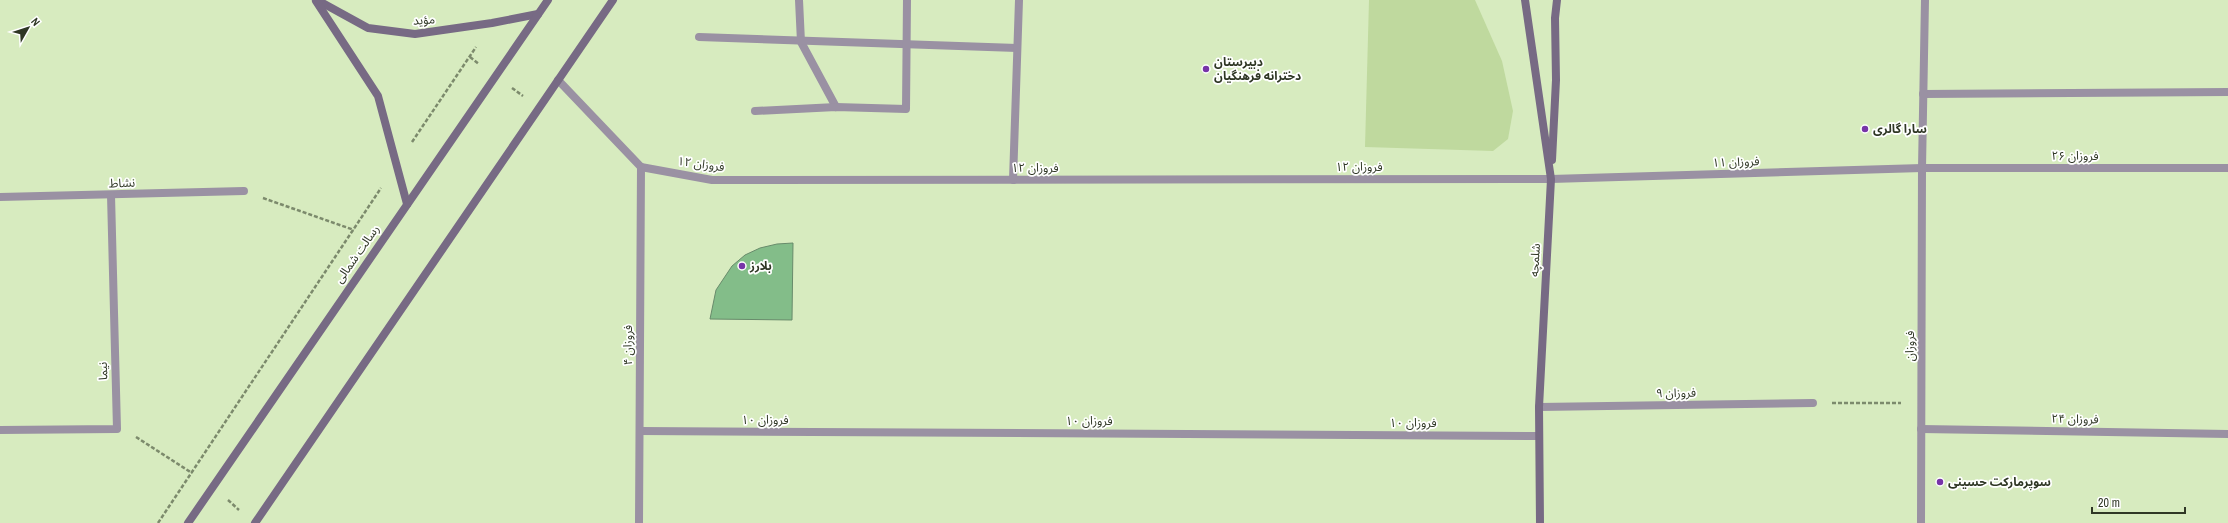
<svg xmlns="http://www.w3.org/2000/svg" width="2228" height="523" font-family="'Archivo Narrow','Noto Sans Arabic',sans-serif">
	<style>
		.green { fill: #bfd99e }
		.building { fill: #83bd89; stroke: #688b6b }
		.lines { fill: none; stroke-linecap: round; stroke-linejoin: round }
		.path { stroke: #7c8a6c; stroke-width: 2.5; stroke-dasharray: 4 2; stroke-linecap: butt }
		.street { stroke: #9a91a3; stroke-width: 8 }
		.secondary { stroke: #776a84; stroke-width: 8 }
		.poi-dot { fill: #7734a8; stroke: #fff; stroke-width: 1.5 }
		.labels { text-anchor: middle; stroke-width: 3.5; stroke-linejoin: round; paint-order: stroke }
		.street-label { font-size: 12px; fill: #2f3725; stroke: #fff }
		.poi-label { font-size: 12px; font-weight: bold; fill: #2f3725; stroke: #fff; text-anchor: start }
	</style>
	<rect width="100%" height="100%" fill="#d7ebbf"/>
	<polygon class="green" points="1369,0 1475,0 1502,61 1513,111 1508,139 1493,151 1365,147"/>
	<polygon class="building" points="793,243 792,320 710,319 716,290 732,266 745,255 760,248 777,244"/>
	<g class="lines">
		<g class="path">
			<polyline points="470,57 479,64"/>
			<polyline points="512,88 523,96"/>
			<polyline points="412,142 476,47"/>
			<polyline points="263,198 354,230"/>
			<polyline points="1832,403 1901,403"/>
			<polyline points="136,437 192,473"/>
			<polyline points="228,500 239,510"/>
			<polyline points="158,523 381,188"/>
		</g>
		<g class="street">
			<polyline points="799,0 801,42 836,107"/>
			<polyline points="699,37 1017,48"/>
			<polyline points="558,80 641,167 712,180 1551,179 1922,168 2228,168"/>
			<polyline points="1923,94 2228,92"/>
			<polyline points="755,111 836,107 906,109 907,0"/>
			<polyline points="1013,180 1019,0"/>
			<polyline points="0,197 244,191"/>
			<polyline points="1539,407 1813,403"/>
			<polyline points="1921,429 2228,434"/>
			<polyline points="0,430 117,429 111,195"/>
			<polyline points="640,431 1539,436"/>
			<polyline points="639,523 641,167"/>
			<polyline points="1921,523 1922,168 1925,0"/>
		</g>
		<g class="secondary">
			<polyline points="317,0 368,28 415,34 492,23 538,14"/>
			<polyline points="1525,0 1551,179 1539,407 1540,523"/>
			<polyline points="316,1 378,96 407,204"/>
			<polyline points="1552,160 1556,80 1555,18 1557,0"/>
			<polyline points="188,523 548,0"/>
			<polyline points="255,523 613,0"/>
		</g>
	</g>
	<g class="poi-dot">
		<circle cx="1206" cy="69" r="4"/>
		<circle cx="1865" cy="129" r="4"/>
		<circle cx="742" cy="266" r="4"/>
		<circle cx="1940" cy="482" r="4"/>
	</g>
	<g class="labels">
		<g class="street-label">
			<text transform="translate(424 20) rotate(-4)" y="4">مؤید</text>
			<text x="2075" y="160">فروزان ۲۶</text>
			<text transform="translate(1736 162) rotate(-2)" y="4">فروزان ۱۱</text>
			<text transform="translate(701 164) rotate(8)" y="4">فروزان ۱۲</text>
			<text x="1359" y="171">فروزان ۱۲</text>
			<text x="1035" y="172">فروزان ۱۲</text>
			<text transform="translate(122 183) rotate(-2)" y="4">نشاط</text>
			<text transform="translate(357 254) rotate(-55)" y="4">رسالت شمالی</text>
			<text transform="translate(1535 260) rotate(-87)" y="4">شلمچه</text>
			<text transform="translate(628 345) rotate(-90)" y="4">فروزان ۴</text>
			<text transform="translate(1910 346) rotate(-90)" y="4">فروزان</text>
			<text transform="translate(103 371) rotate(-92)" y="4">نیما</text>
			<text transform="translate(1676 393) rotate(-1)" y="4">فروزان ۹</text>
			<text transform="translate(2075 419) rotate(1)" y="4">فروزان ۲۴</text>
			<text x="765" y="424">فروزان ۱۰</text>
			<text x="1089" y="425">فروزان ۱۰</text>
			<text x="1413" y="427">فروزان ۱۰</text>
		</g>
		<g class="poi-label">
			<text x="1214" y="66">دبیرستان<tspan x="1214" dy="14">دخترانه فرهنگیان</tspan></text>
			<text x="1873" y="133">سارا گالری</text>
			<text x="750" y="270">بلارز</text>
			<text x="1948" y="486">سوپرمارکت حسینی</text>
		</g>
	</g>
	<g transform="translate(28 28) rotate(51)" stroke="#ffffff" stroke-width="3" paint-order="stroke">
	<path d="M0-3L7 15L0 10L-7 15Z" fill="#2f3725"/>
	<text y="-6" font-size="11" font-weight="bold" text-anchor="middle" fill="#2f3725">N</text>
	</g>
	<path d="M2092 507v6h93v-6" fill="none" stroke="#2f3725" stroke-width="2"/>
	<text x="2098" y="507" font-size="12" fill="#2f3725" stroke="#ffffff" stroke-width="3" paint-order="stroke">20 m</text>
</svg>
